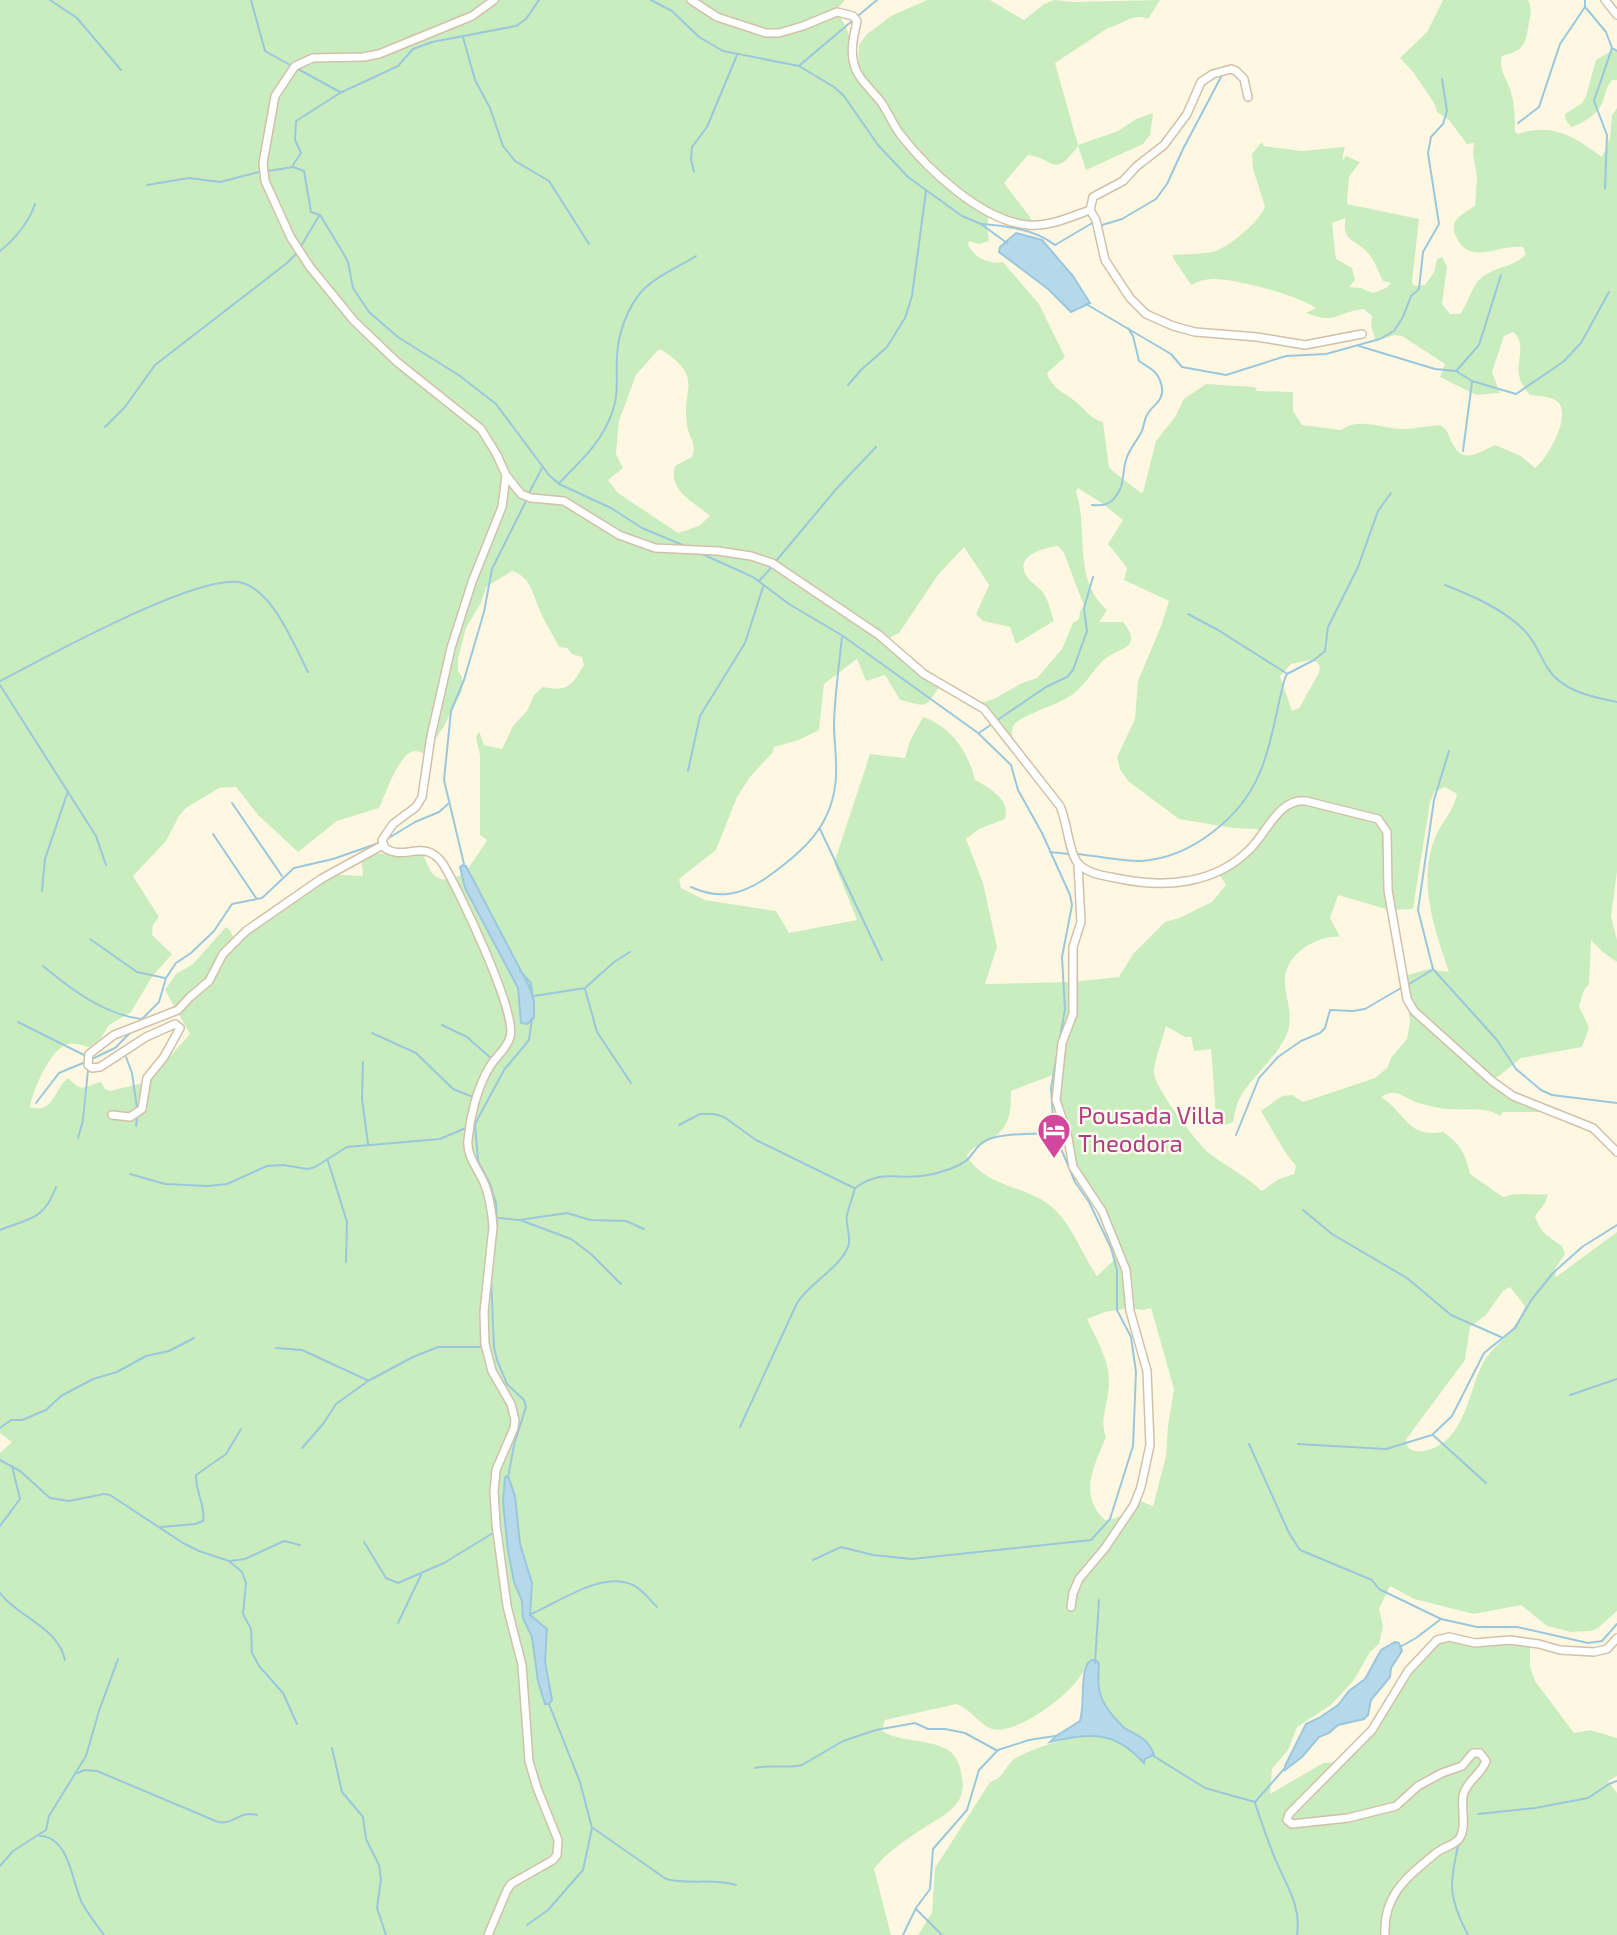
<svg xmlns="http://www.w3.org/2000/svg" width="1617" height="1935" font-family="'Exo 2',sans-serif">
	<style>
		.green { fill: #caedc0; fill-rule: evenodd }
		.water { fill: #b5d9ea; stroke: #9bc7dd; stroke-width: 2 }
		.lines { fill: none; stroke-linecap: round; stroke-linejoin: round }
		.stream { stroke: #9bc7dd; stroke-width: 2 }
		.minor-casing { stroke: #d1c1a8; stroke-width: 10 }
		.minor { stroke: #fff; stroke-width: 7 }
		.labels { text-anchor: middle; stroke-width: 5; stroke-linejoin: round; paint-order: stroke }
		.hotel-label { font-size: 24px; fill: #b23c85; stroke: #fffbeb; text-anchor: start }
	</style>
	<rect width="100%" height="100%" fill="#fef8e3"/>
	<g class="green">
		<path d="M0 0H845L835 11C850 26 854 52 858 73L859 45 866 35 891 16 927 0H990L1024 20 1044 4 1054 0 1073 2 1160 0 1148 19C1133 12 1122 25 1108 28L1055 63 1078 145 1118 131 1136 119 1153 113 1150 135 1143 144 1086 170 1078 146C1053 180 1055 158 1028 155L1004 183 1030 217 1034 225 1020 222 990 208 987 226 989 241 979 244 969 241 968 244C974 258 988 264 1003 262L1039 304 1065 357 1047 373C1052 389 1064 392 1075 401 1085 409 1090 419 1103 422L1109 468 1141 493 1143 492 1156 441 1175 417 1184 399 1206 384 1255 387 1257 391 1293 392V411L1302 425 1341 430C1360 416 1385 430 1407 429 1418 428 1429 426 1440 425 1447 429 1447 432 1450 438 1461 466 1475 454 1495 445L1521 456 1535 468C1547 459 1572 416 1558 402 1551 396 1538 396 1530 395 1525 389 1520 383 1519 375 1516 360 1527 343 1513 332L1504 336 1492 372 1500 393 1476 395 1440 377 1445 364 1402 336 1395 335 1376 341 1371 326 1372 316 1364 309C1337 312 1336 325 1306 313L1316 308C1298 295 1236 279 1213 279 1205 279 1198 281 1191 285L1173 258V255C1186 254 1200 254 1212 252 1227 249 1259 222 1265 207L1253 169 1252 154 1262 142 1264 146 1301 151 1345 147 1342 161 1346 156 1360 162 1349 177 1347 204 1419 219 1412 282 1415 286 1425 285 1434 272 1437 259 1442 257 1447 267 1442 304 1450 314H1460C1469 302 1472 283 1485 275 1499 266 1514 267 1526 254L1523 247C1497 244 1468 268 1455 234 1449 219 1465 213 1475 206L1477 177 1473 154 1474 143 1467 144 1449 120 1437 112 1434 103 1413 72 1400 58 1427 32 1443 0H1528C1532 8 1531 14 1529 23 1525 45 1525 50 1502 56 1498 72 1509 81 1512 96 1515 107 1515 120 1515 132L1518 134C1553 122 1575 137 1602 157L1610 138 1612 115 1617 108V872L1611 916 1617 940V962L1604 953 1591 940 1589 984 1584 990 1579 1006 1589 1028 1582 1047 1521 1058 1499 1076 1493 1078 1501 1088 1543 1112H1503L1500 1116C1484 1105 1458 1112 1439 1108 1430 1106 1419 1104 1411 1100 1399 1094 1394 1089 1381 1097 1405 1111 1407 1139 1443 1132 1461 1144 1466 1155 1470 1174L1503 1197C1519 1191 1532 1196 1548 1194L1545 1203 1535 1216C1541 1234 1548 1236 1562 1246L1565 1254 1555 1269 1556 1277 1617 1232V1611L1598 1628 1591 1631 1571 1632 1547 1626 1521 1605 1474 1614 1414 1599 1390 1586 1379 1609 1383 1626 1379 1644 1370 1652 1354 1680 1331 1705 1297 1727 1288 1750 1272 1769 1270 1794 1323 1763 1336 1762 1376 1726 1396 1686 1440 1637 1467 1643 1530 1642V1667L1535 1681 1574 1733 1590 1730 1617 1738V1776L1608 1781 1617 1793V1935H918L932 1913 935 1868 990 1782C1005 1777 1003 1769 1013 1760 1029 1748 1083 1732 1103 1735 1118 1737 1134 1751 1144 1762L1154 1755C1150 1743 1141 1738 1130 1732 1103 1715 1096 1695 1099 1664L1085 1667C1080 1689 1015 1737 992 1729 978 1724 970 1708 956 1704L885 1720 882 1731C902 1743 928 1738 948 1750 955 1754 960 1764 961 1772 970 1807 943 1815 919 1831 903 1842 886 1853 874 1869L891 1935H0V1453L12 1442 0 1433ZM1346 218C1340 241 1356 240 1367 252 1375 260 1378 272 1383 281L1391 283 1386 288 1373 293 1361 288 1349 287 1355 280 1352 268 1336 259 1332 223ZM658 350H662C705 379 681 387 687 425 689 439 697 442 692 457L675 466C668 491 694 502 710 516L699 526 678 533 618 493 608 480 623 468 616 454 619 421 636 375ZM1078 488 1103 504 1123 520 1108 544 1127 568 1124 580 1169 601 1161 626 1138 681 1135 719 1117 757 1120 769 1128 781 1179 819 1233 828 1256 829 1262 832 1246 850 1216 869 1226 885 1212 902 1179 918 1165 922 1133 954 1119 977 1071 982 985 984 997 947 983 883 966 839 979 829 1005 819C1011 800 990 788 975 780 969 753 951 726 923 717L909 743 905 758 870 754 834 863 857 920 789 933 776 911 705 900 681 888 679 879 716 850 737 797 750 777 773 752 774 747 799 740 819 730 824 684 857 659 866 681 885 675 900 700 921 705 928 703 942 683 887 639 899 633 938 575 964 547 989 585 976 614 983 621 1010 627 1016 644 1054 621C1051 613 1049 602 1044 594 1040 588 1033 584 1028 578 1012 557 1042 548 1058 546L1064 553 1084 606 1080 611 1079 619 1073 623 1062 649 1037 678 1022 683 994 699 977 704 1013 740C1012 735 1011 729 1014 725 1020 716 1056 705 1067 698 1084 689 1091 671 1105 659 1120 647 1144 648 1123 622H1099L1107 610C1072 579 1089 530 1076 492ZM512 571C531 577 533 595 540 611 545 623 553 635 559 647L567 648 572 654 582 657 584 665C571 686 568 692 543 687L534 695 527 711 513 726 502 749 484 745 479 731 476 738 480 755V835L487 840 468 869 534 1001V1018L520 1000 518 988 473 903 462 874C436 888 429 873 422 849L361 856 363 876 329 874 319 876 313 884 234 939 230 930 226 927 193 964 176 974 165 990 190 1034 147 1082 110 1091 105 1089 101 1082C83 1086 84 1094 68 1078 55 1087 54 1115 30 1107 33 1090 50 1049 68 1044 76 1042 82 1046 90 1047L101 1038 109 1025 131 1012 152 977 172 954 152 935 153 925 159 917 133 876 166 841 179 816 186 808 219 788 236 787 258 815 298 852 337 821 379 808C385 796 399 752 415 751 418 751 422 753 425 754L443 728 462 691V677L458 671V659L466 628 481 603 486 587ZM1311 660 1317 662 1320 667 1319 673 1299 708 1292 711 1280 676 1291 664ZM1445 787 1457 794C1454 809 1444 820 1437 833 1416 879 1434 928 1449 972L1429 969 1404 976 1410 1021 1407 1039 1391 1058 1387 1068 1375 1078 1303 1102 1292 1095 1282 1096 1261 1111 1285 1152 1296 1166 1294 1174 1279 1179 1262 1191C1246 1176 1227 1167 1209 1153 1197 1143 1155 1088 1154 1073 1154 1061 1163 1038 1166 1026L1185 1037H1191L1194 1051 1211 1049 1216 1117 1222 1126 1233 1122C1235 1114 1236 1104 1241 1096 1254 1074 1279 1056 1288 1031 1293 1014 1286 1000 1285 983 1283 955 1317 935 1340 937L1330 918 1338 895 1389 910 1413 909 1430 802 1435 791ZM1053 1075 1078 1172 1115 1239 1114 1260 1097 1276C1081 1253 1071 1220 1047 1203 1022 1186 984 1185 967 1156 972 1146 980 1145 989 1140 1010 1129 1011 1113 1011 1091ZM1510 1287 1525 1306C1521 1315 1517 1323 1511 1330 1503 1341 1490 1350 1483 1363 1468 1392 1465 1440 1428 1450 1420 1452 1415 1452 1408 1448L1406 1440 1413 1430 1465 1360 1470 1327 1486 1315 1503 1291ZM1130 1308 1143 1310 1151 1308 1174 1389 1168 1425 1166 1456 1153 1506 1135 1499C1126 1512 1121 1519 1105 1520 1078 1495 1094 1466 1106 1437 1099 1420 1109 1401 1109 1383 1110 1361 1096 1338 1087 1319L1105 1312ZM515 1496 520 1544 532 1583 530 1615 543 1624 548 1634 545 1662 550 1685 545 1704 538 1681 532 1637 523 1618 522 1601 514 1582 503 1502Z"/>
		<path d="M1613 50 1617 52V80H1612C1604 89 1606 98 1600 107 1596 115 1580 125 1571 127L1565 119V114L1582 103 1586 96 1596 60Z"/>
	</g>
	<g class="water">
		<polygon points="1016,233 1042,240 1073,276 1090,303 1071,312 1048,289 999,252 1000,247"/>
		<polygon points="463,865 466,866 530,988 534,1001 534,1018 527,1024 521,1023 518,988 473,903 465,888 460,867"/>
		<polygon points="508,1476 515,1496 520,1544 532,1583 530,1615 547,1629 545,1662 552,1700 549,1704 545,1704 538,1681 532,1637 523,1618 522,1601 514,1582 508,1551 503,1502 505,1477"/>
		<polygon points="1395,1642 1399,1643 1402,1651 1391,1668 1390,1677 1371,1700 1368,1715 1364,1719 1338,1725 1329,1733 1319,1737 1302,1757 1285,1770 1285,1766 1306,1724 1319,1718 1338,1705 1349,1691 1365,1679 1381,1650"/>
		<path d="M1092 1660 1097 1661 1099 1664C1097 1687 1098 1699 1114 1717 1118 1721 1121 1726 1126 1729 1139 1736 1149 1740 1154 1755L1145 1759 1144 1763C1114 1730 1091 1733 1050 1742L1056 1736 1080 1721C1085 1704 1080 1676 1088 1663Z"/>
	</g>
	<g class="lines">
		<g class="stream">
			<polyline points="50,0 77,18 121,70"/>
			<polyline points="251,0 265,51 290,65"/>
			<polyline points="651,0 672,11 699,37 723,51 799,66 834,87 844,96 878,145 908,177 962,216 981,224 1007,243"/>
			<polyline points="1586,8 1606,32 1612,48 1617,51"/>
			<polyline points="859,15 877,0"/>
			<polyline points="463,37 475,80 490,108 503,146 515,161 549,181 589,244"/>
			<polyline points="800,65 852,21"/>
			<polyline points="298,69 340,92"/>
			<polyline points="1518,123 1539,107 1560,44 1585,7 1585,0"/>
			<polyline points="293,165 301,153 295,140 296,121 340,93 398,66 413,49 432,42 516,26 526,19 539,0"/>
			<polyline points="268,171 293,167 304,171 311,212 320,215 342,251 348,262 353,288 369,312 398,337 460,376 496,404 549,475 559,484 611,508 642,528 685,546"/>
			<polyline points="694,172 691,159 692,147 707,127 737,55"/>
			<polyline points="147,185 189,178 220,182 259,172"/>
			<polyline points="1605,189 1607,135 1594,101 1612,48"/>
			<path d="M982 224C1007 226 1034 229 1055 245L1094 222"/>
			<polyline points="1102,225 1122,219 1156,199 1167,184 1183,149 1221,77"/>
			<polyline points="301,246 319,216"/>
			<path d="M0 251C16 238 28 224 35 204"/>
			<polyline points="1086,304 1171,354 1182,367 1226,375 1286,356 1326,354 1380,339 1394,331 1403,317 1411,296 1419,289 1423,252 1439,224 1428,153 1431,137 1443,124 1447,111 1442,79"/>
			<polyline points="1359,346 1435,369 1456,371 1472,381 1516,394 1563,362 1581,343 1609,292"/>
			<polyline points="1457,370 1479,345 1501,275"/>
			<polyline points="848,385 862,369 887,347 905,318 912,296 926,191"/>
			<polyline points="105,427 125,407 155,365 287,263 297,253"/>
			<polyline points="1463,451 1472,382"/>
			<path d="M559 483C582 460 603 441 613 410 619 393 616 374 617 356 618 334 627 308 642 291 656 276 679 267 696 256"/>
			<polyline points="529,493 542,468"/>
			<path d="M1092 505C1102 506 1110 505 1116 496 1125 485 1122 472 1126 460 1129 449 1137 441 1142 431 1144 426 1144 420 1147 415 1152 405 1164 401 1162 388 1159 371 1151 369 1139 361L1133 336 1128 328"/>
			<polyline points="700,553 753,577 789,604 843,636 978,733 1011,765 1018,790 1042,833 1070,895 1072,905 1062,957 1065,1009 1060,1038"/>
			<polyline points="776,561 838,487 876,447"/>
			<polyline points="759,581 771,568"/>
			<path d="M1445 585C1473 596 1503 609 1524 630 1535 641 1539 654 1547 667 1561 691 1592 697 1617 702"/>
			<polyline points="1188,614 1218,630 1286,673"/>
			<path d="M0 681C43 659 202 570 243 583 274 593 294 645 308 672"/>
			<polyline points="0,685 96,836 106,865"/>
			<polyline points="999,719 1046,687 1067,677 1073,670 1087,631 1084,608 1093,577"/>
			<polyline points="979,733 992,724"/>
			<polyline points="1449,751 1434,800 1418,910 1433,969 1497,1040 1516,1069 1541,1090 1552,1095 1617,1103"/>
			<polyline points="688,771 700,716 745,643 763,587"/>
			<polyline points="232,803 282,876"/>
			<polyline points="820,829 882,960"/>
			<polyline points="213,834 256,898"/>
			<polyline points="387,839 415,822 439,812 448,804"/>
			<polyline points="1050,852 1069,854"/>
			<path d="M1077 854C1098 856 1120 861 1141 861 1191 858 1242 817 1260 772 1273 742 1276 709 1285 678L1287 674 1314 660 1325 651 1328 627 1358 567 1378 511 1391 493"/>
			<polyline points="464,864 444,780 451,711 464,680 484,612 492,569 526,501"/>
			<path d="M691 887C719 900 741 895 766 878 803 852 834 825 836 776 837 758 834 740 834 723 835 694 839 665 842 637"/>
			<polyline points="42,891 45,859 68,791"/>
			<polyline points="90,939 137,972 165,978"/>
			<path d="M43 966C72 990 105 1015 142 1019"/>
			<polyline points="520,971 531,983 533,999"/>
			<polyline points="1409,984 1432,970"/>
			<polyline points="585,989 597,1032 631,1083"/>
			<polyline points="534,996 585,988 614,962 630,952"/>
			<polyline points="140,1021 159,1002 166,978 176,963 191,953 214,931 232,904 262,898 294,868 333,859 379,843"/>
			<polyline points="18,1022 84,1055"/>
			<polyline points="442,1025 467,1037 493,1060"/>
			<polyline points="372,1033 416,1053 453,1089 473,1097"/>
			<polyline points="126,1057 132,1073 137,1108"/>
			<polyline points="92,1059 115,1048 130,1033"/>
			<polyline points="363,1062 362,1099 368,1144"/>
			<polyline points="36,1103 59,1073 83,1063"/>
			<polyline points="679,1125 700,1114 714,1114 724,1117 756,1140 854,1188"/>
			<polyline points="136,1126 137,1119"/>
			<polyline points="1236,1135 1259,1078 1278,1057 1301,1041 1320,1033 1325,1028 1330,1010 1353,1011 1365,1009 1401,988"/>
			<polyline points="78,1138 83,1120 88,1070"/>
			<polyline points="328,1161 347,1222 346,1262"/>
			<polyline points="130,1174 165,1184 208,1186 227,1184 267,1166 283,1165 308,1169 315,1167 347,1147 440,1139 468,1127"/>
			<polyline points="1303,1210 1332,1234 1407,1278 1451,1315 1501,1337"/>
			<polyline points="499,1218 519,1220 567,1213 590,1220 626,1221 644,1229"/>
			<polyline points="520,1220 571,1239 591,1254 621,1284"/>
			<polyline points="497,1226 496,1203 490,1184 478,1161 475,1124 504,1070 529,1040 532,1018"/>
			<path d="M0 1230C30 1218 44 1220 56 1187"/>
			<polyline points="491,1277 494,1347 497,1360 507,1384 524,1400 526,1407 514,1445 508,1478"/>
			<polyline points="276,1348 302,1350 367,1380"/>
			<polyline points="1570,1395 1617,1379"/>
			<path d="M740 1427 797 1303C810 1282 838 1270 848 1247 852 1237 845 1225 847 1215 849 1206 853 1197 855 1188 883 1168 898 1181 928 1175 939 1173 960 1167 968 1159 975 1152 977 1144 987 1140 1002 1133 1034 1134 1052 1133"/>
			<polyline points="0,1428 11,1420 22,1420 46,1410 61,1396 93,1379 117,1372 146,1356 169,1351 194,1338"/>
			<polyline points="1433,1435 1486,1483"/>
			<polyline points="1249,1444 1289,1533 1300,1550 1372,1580 1379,1589 1441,1619 1477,1627 1517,1627 1588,1643 1602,1641 1617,1624"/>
			<polyline points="1298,1444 1386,1449 1432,1435 1452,1416 1484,1353 1515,1328 1532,1299 1553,1273 1582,1247 1617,1225"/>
			<polyline points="302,1448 323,1424 336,1404 368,1381 413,1357 438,1347 484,1347"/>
			<polyline points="0,1460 20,1471 50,1498 69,1501 104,1494 110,1495 183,1543 199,1551 229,1561 242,1572 246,1583 243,1614 251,1629 252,1653 259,1666 283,1693 297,1724"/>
			<polyline points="0,1526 20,1499 12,1466"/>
			<path d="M161 1527 195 1524 203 1521C206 1507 195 1490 196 1475L226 1454 241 1429"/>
			<polyline points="364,1542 386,1578 398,1583 444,1563 493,1533"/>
			<polyline points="813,1560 841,1547 873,1555 912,1559 1091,1540 1110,1519 1133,1446 1136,1372 1131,1337 1117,1310 1117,1270 1111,1248 1089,1202 1075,1182 1054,1132 1051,1088 1058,1050"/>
			<polyline points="230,1561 245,1559 284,1541 300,1545"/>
			<path d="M0 1593C18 1617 58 1627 65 1660"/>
			<path d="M531 1614C558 1603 602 1570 633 1585 642 1589 650 1600 657 1607"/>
			<polyline points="398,1623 421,1575"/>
			<polyline points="1400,1647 1416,1638 1441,1619"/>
			<polyline points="1095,1663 1099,1600"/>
			<polyline points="332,1748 342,1792 363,1817 366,1839 379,1865 381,1879 377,1908 386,1935"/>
			<polyline points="1152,1755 1205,1788 1255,1802"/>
			<path d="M755 1768C771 1764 786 1769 802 1765L843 1741 876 1730 915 1723 928 1729H945L965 1733 996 1750"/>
			<path d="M78 1773 84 1770 97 1771 218 1822C235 1825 239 1810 257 1815"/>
			<polyline points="1255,1802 1284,1769"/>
			<path d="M1255 1803C1261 1821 1267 1839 1274 1856 1284 1882 1302 1905 1297 1935"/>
			<polyline points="1478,1814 1535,1808 1588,1798 1609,1784 1617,1781"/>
			<path d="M593 1828 666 1879C689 1885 713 1878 736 1885"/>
			<path d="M40 1836C70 1837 72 1883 82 1903 88 1914 96 1924 104 1935"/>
			<path d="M1459 1842C1449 1883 1448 1897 1468 1935"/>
			<polyline points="0,1866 13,1851 46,1830 49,1816 86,1756 99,1711 118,1659"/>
			<polyline points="916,1909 942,1935"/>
			<polyline points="527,1925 548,1910 583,1870 592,1828 580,1782 549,1704"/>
			<polyline points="903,1935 916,1908 930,1889 933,1849 967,1810 979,1770 998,1750 1029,1740 1055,1736"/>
		</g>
		<defs>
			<g id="minor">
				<path d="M494 0 472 16 379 54 363 57 313 58 295 66 275 96 263 163 265 181 291 238 310 267 354 321 397 362 481 429 497 455 506 475 521 494 531 498 564 501 619 535 655 548 718 551 751 556 772 563 879 635 924 674 984 709 1060 806C1067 821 1069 852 1077 862 1087 875 1107 876 1121 879 1165 888 1214 884 1248 851 1266 835 1278 798 1306 801L1378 819 1387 832 1388 890 1407 999 1414 1011 1492 1081 1513 1096 1593 1128 1617 1152"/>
				<path d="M691 0 717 17 766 33H779L803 26 837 12 853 16 857 21C854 35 850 50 854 64 857 78 872 90 881 102 888 112 893 125 900 134 927 169 982 221 1028 225 1049 227 1070 217 1090 210"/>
				<polyline points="1605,0 1617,15"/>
				<polyline points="1248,97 1244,79 1236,71 1231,69 1213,74 1201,82 1187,114 1164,145 1137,166 1123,181 1093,197 1090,210 1096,220 1105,260 1130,298 1146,314 1173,326 1195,332 1257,337 1305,345 1362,334"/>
				<polyline points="112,1115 130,1117 142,1109 147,1078 164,1057 180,1028 175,1024 146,1037 100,1067 92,1068 88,1065 89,1054 114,1035 178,1010 190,997 209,981 223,954 246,931 321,879 383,845"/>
				<polyline points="1071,1607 1073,1593 1079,1579 1105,1548 1134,1505 1141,1487 1150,1445 1147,1371 1130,1311 1126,1270 1102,1211 1073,1167 1067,1133 1056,1100 1062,1043 1073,1014 1073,947 1081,922 1078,864"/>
				<path d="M488 1935 507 1890 511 1884 553 1860 557 1855 558 1840 537 1788 529 1761 522 1665 507 1606 496 1524 494 1492 496 1470 514 1428 515 1420 511 1404 492 1371 485 1344 484 1312 493 1227C492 1212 490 1199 485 1185 479 1170 466 1156 468 1140 470 1117 477 1088 489 1068 495 1057 507 1049 510 1037 518 1014 458 888 443 864 424 837 405 862 385 848L382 840 393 824 416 807 422 797 431 736 451 648 472 582 502 507 506 476"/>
				<path d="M1385 1935C1383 1895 1407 1877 1436 1853 1443 1847 1453 1846 1459 1839 1467 1828 1461 1809 1463 1796 1466 1781 1481 1775 1486 1761L1480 1753H1473L1462 1766 1442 1773 1418 1786 1396 1806 1348 1818 1292 1824 1287 1820 1289 1814 1372 1730 1408 1671 1437 1640 1449 1637 1475 1643 1510 1640 1539 1644 1560 1650 1594 1652 1607 1649 1617 1638"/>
			</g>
		</defs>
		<use href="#minor" class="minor-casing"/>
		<use href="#minor" class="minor"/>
	</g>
	<defs>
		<symbol id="hotel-pin" viewBox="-11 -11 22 30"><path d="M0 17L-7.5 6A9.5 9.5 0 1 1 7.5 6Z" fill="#d1479c" stroke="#fffbeb"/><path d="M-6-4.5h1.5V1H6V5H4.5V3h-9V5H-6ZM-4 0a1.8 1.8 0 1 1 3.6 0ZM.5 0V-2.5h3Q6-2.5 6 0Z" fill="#fff"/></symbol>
	</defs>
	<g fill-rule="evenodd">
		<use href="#hotel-pin" x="1035" y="1111" width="38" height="52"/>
	</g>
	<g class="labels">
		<g class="hotel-label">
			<text x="1078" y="1124">Pousada Villa<tspan x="1078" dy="28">Theodora</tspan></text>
		</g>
	</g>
</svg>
